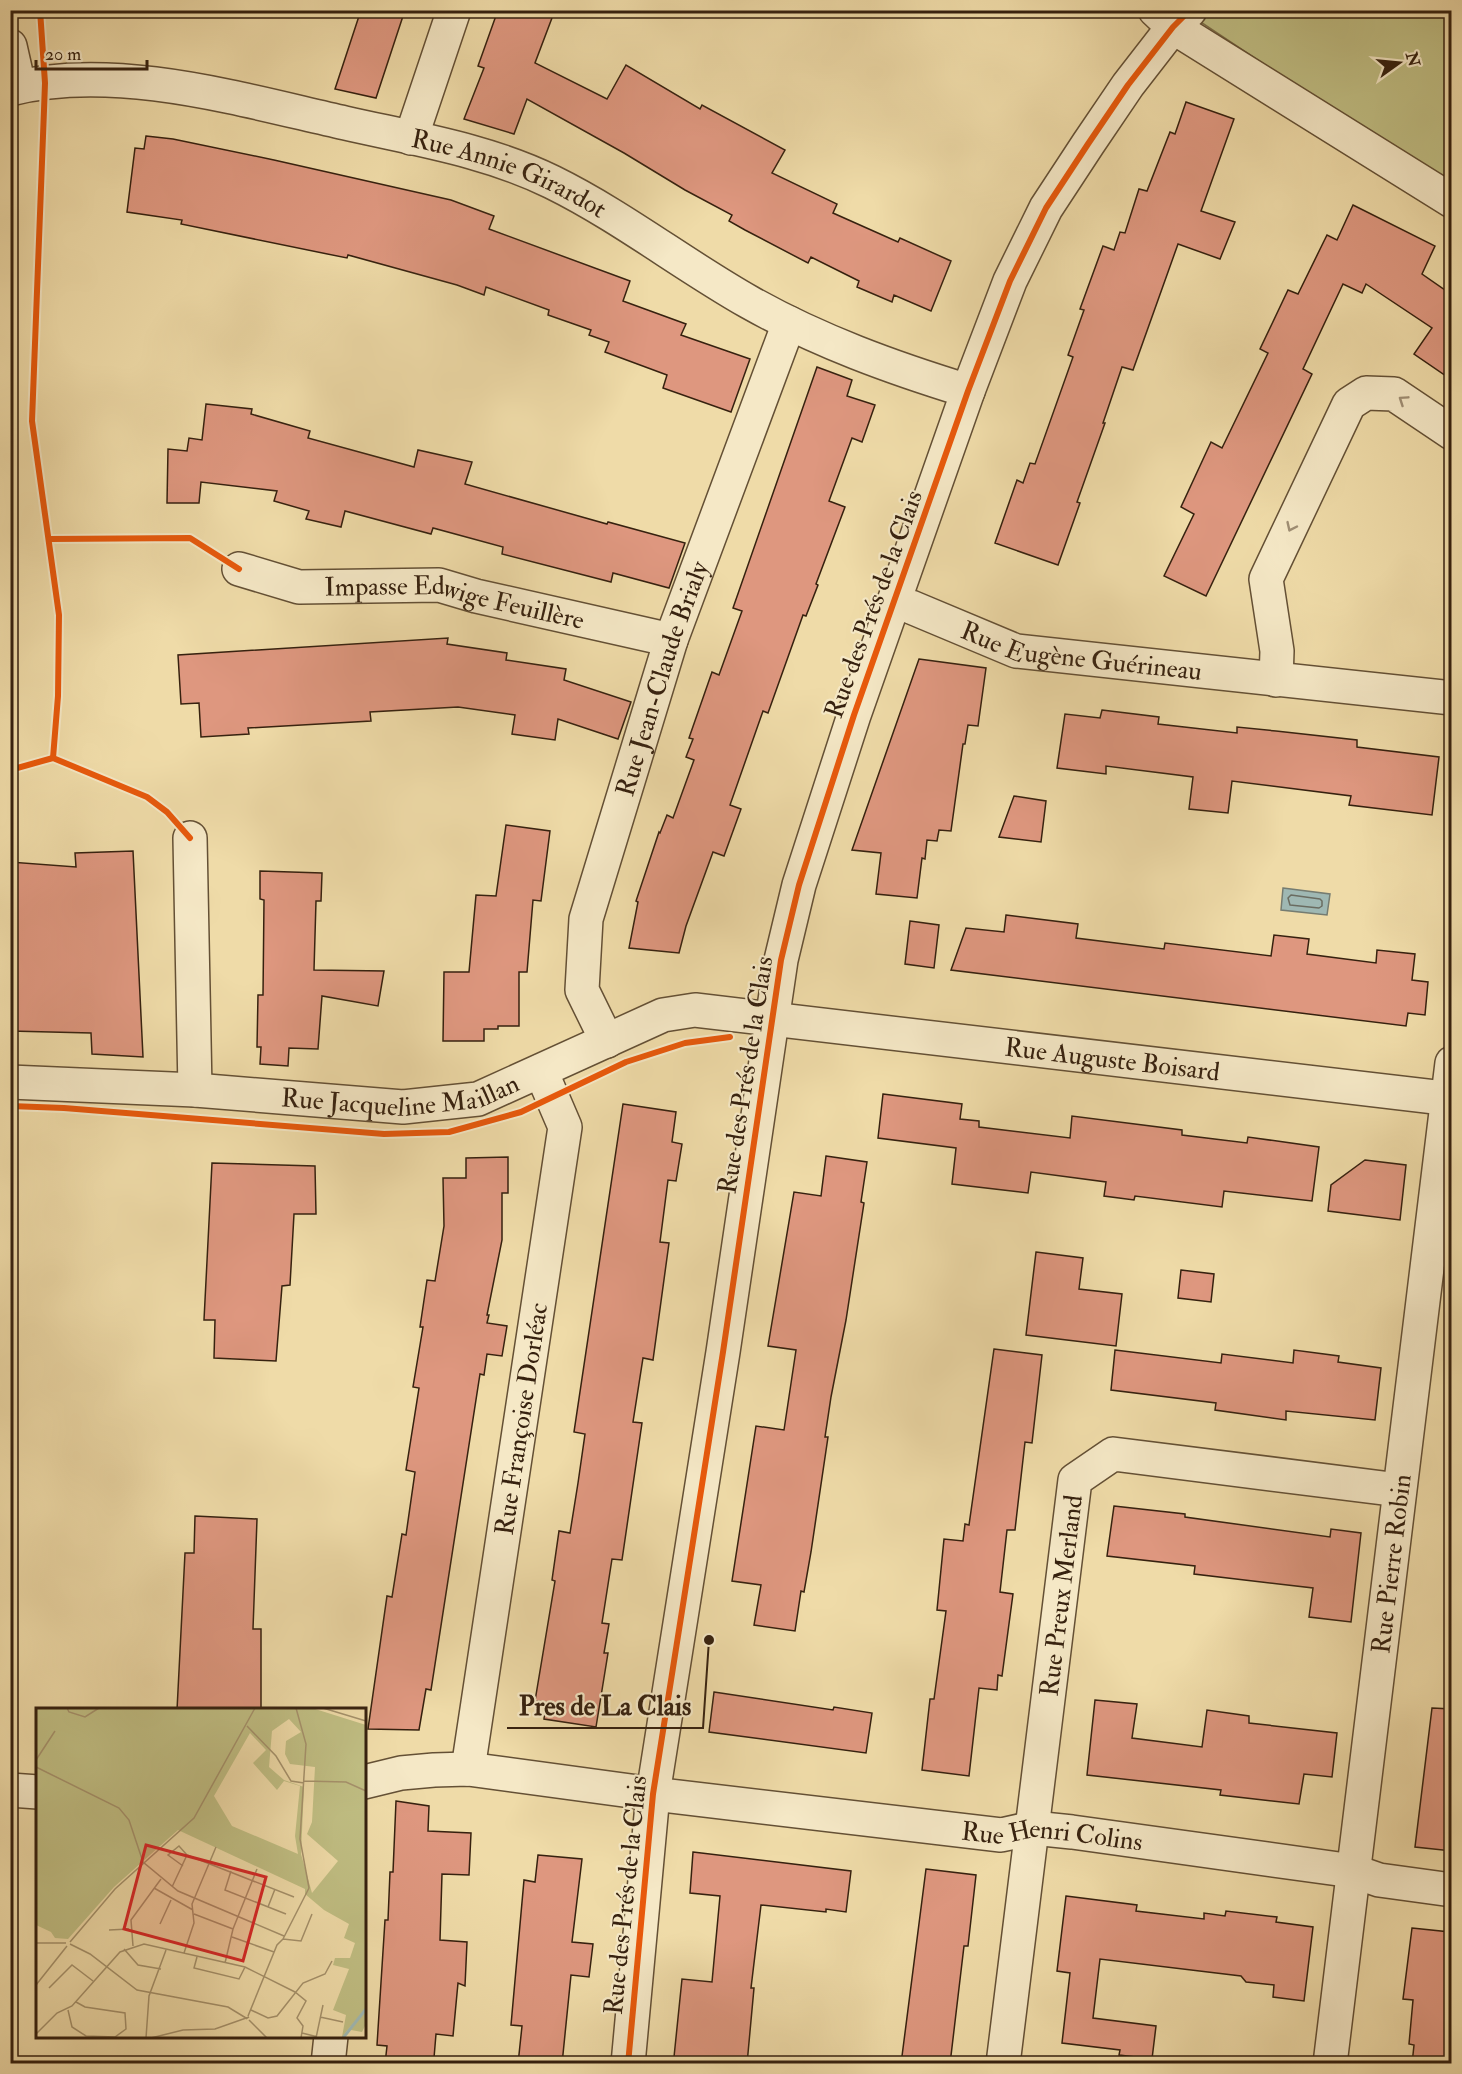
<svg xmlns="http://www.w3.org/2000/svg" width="1462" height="2074" font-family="'IM FELL Double Pica',serif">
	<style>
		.green { fill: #c0be83; stroke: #7b7049; stroke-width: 1.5 }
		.water { fill: #9fb8b3; stroke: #757c71; stroke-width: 1.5 }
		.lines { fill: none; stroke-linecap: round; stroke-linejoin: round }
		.shore { stroke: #6a6c61; stroke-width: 1.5 }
		.building { fill: #de977f; stroke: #36210f; stroke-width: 1.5 }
		.minor-casing { stroke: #645035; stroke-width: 36 }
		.minor { stroke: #f5e8c6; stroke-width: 33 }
		.cycleway-casing { stroke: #f5e8c6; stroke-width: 10 }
		.cycleway { stroke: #e8590c; stroke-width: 6 }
		.oneway { stroke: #9f8e74 }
		.labels { text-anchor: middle; stroke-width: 4.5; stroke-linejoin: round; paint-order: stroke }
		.street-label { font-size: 26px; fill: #36210f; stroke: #f5e8c6 }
		.inset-river { fill: none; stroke: #9fb8b3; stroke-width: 3 }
		.inset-road { fill: none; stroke: #a5916b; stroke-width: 1.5 }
		.view { fill: #d62828; fill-opacity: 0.15; stroke: #d62828; stroke-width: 3 }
		.inset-edge { fill: none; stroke: #36210f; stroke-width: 3 }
		.leader { fill: none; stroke: #36210f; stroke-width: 2 }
		.callout-dot { fill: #36210f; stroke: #f5e8c6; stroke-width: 2 }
		.callout-label { font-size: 27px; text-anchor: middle; font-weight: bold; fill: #36210f; stroke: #f5e8c6; stroke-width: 4.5; stroke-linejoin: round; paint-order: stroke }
	</style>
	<rect width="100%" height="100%" fill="#efdba8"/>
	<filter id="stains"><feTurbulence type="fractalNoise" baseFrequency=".00333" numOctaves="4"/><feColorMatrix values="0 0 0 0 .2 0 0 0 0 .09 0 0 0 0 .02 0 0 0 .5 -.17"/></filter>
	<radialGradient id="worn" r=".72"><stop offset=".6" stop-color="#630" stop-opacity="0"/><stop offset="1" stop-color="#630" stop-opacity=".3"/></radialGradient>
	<polygon class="green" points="1184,11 1451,11 1451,188"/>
	<polygon class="water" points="1283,888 1330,894 1327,915 1281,910"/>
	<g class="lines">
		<polygon class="shore" points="1291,895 1320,899 1322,901 1322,906 1319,908 1290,905 1288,898"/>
	</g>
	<g class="building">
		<polygon points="361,10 405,10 376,98 335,89"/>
		<polygon points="498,10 555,10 535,63 607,99 626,65 700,109 702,105 785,150 772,173 837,204 833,213 898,242 900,238 951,261 931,311 894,295 892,302 857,287 859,281 811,257 808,263 745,230 729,221 732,215 685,190 624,153 527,99 514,134 464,119 484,68 478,66"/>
		<polygon points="1186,102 1234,119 1201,211 1235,222 1220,259 1178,244 1133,370 1122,367 1103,423 1105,423 1077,502 1080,503 1058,565 995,543 1017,480 1023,483 1030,463 1035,464 1073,357 1068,355 1084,310 1080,309 1103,246 1114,250 1120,232 1125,233 1139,189 1147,191 1170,132 1175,134"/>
		<polygon points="146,136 173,139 274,160 451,200 494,216 489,229 630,281 623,301 686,324 681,335 750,359 731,412 663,388 667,375 605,352 609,342 589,335 591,330 548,315 549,310 486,287 484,295 457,285 348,255 347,258 181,224 182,220 127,212 135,148 144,149"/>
		<polygon points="1353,205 1435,246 1422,274 1452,295 1452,380 1414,354 1432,328 1366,284 1362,293 1343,284 1303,369 1312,374 1206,596 1164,576 1194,514 1181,507 1211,442 1222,448 1268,353 1260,349 1288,290 1298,294 1327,235 1337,240"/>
		<polygon points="817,367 852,380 847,396 875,405 862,442 852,438 829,501 845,507 816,584 818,585 806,616 803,615 768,713 763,711 730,805 741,809 724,856 713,852 686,926 679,953 629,948 638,902 636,901 659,832 660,833 667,815 673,818 694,760 686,757 693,739 689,738 712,672 719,675 742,611 733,608"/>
		<polygon points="206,404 252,409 251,414 310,431 308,438 414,467 418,450 472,462 465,484 607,524 608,522 685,543 669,588 613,573 611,582 502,554 503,547 433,528 431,534 345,511 341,527 306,519 309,511 274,501 277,491 201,482 199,503 167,503 168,449 187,451 189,438 202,440"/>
		<polygon points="448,638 447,644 507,653 506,660 566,669 564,680 631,702 618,739 558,719 555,740 512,734 515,715 458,707 370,712 371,721 248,728 249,734 201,737 199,703 181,704 178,655"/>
		<polygon points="919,659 986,668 978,726 968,725 965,744 963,744 951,831 939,830 937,841 927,840 925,859 922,858 917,898 876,894 881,853 852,850"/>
		<polygon points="1102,710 1159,717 1158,724 1237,733 1237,727 1276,731 1357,740 1357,747 1439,757 1432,815 1349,805 1351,796 1232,781 1228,813 1189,809 1193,777 1106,766 1106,774 1057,768 1065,714 1100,718"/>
		<polygon points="1014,796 1046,801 1041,842 999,837"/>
		<polygon points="506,825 550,831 541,901 533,900 527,972 519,972 519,1026 498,1026 498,1029 484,1029 484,1041 443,1041 444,972 469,972 476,895 496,896"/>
		<polygon points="133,851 143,1057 92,1054 91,1033 10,1031 10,862 76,867 75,853"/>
		<polygon points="260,871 322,873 321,901 316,901 314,970 384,971 378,1006 322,996 318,1049 289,1048 288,1066 260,1064 261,1047 257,1047 258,995 263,995 264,900 260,899"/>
		<polygon points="1006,915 1078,924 1076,938 1164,949 1165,943 1271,956 1274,935 1309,939 1307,954 1376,963 1377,950 1415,954 1412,980 1428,982 1425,1015 1408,1013 1406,1026 951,970 966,928 1004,932"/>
		<polygon points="910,921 939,925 934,968 905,964"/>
		<polygon points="883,1094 962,1104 960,1119 979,1121 979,1127 1070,1138 1072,1116 1182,1130 1182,1135 1247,1143 1248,1137 1319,1147 1312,1201 1224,1191 1222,1207 1135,1196 1134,1200 1104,1196 1106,1182 1031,1172 1028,1193 952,1184 956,1148 878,1138"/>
		<polygon points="623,1104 676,1112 672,1142 682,1144 676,1181 668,1180 660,1242 669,1243 653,1360 643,1358 633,1422 642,1423 622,1560 612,1559 602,1623 609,1624 604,1653 608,1653 596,1727 544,1719 546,1702 535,1701 555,1581 552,1580 559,1531 570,1533 578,1483 585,1434 574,1432"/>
		<polygon points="826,1156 867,1162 861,1202 864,1203 846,1320 831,1397 825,1437 828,1437 811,1552 804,1592 801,1591 795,1631 754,1625 761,1585 732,1581 756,1426 784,1430 796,1350 768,1346 794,1192 821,1196"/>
		<polygon points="508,1157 508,1193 502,1193 502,1240 487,1315 489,1315 487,1323 507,1326 502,1356 487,1354 484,1375 480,1374 431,1690 426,1689 419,1730 368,1729 387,1596 392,1597 402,1534 406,1535 415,1472 406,1470 419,1388 413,1387 423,1327 420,1327 427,1280 435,1281 444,1226 443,1178 466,1178 466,1158"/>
		<polygon points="1365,1160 1406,1165 1400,1220 1328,1211 1331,1185"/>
		<polygon points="212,1163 315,1166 316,1214 294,1214 290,1285 282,1286 276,1361 214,1358 215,1320 204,1320"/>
		<polygon points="1036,1252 1083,1258 1079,1289 1122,1294 1116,1346 1026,1335"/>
		<polygon points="1181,1270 1214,1274 1211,1302 1178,1298"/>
		<polygon points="994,1349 1042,1355 1032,1443 1025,1442 1015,1530 1007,1530 1000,1592 1013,1594 1002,1676 998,1675 997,1690 979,1688 969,1776 922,1770 930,1699 934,1699 946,1611 937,1610 944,1539 963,1541 965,1524 969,1525"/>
		<polygon points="1115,1350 1221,1363 1222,1354 1293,1363 1294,1350 1339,1356 1338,1362 1381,1368 1375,1420 1286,1411 1286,1420 1215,1410 1216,1403 1111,1390"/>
		<polygon points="1114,1506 1185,1514 1185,1517 1330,1537 1331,1529 1361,1533 1351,1622 1309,1617 1313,1588 1194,1574 1195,1566 1107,1556"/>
		<polygon points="195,1516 257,1519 253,1629 261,1629 261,1710 177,1710 185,1553 194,1553"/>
		<polygon points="714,1692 833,1710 834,1707 872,1713 866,1753 709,1732"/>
		<polygon points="1095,1700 1137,1704 1132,1738 1202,1747 1207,1710 1249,1716 1249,1723 1337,1733 1332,1777 1304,1774 1299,1804 1220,1795 1221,1790 1087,1775"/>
		<polygon points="1432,1708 1452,1709 1452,1851 1415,1847"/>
		<polygon points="396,1801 429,1806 428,1831 471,1833 469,1875 442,1874 440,1940 467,1942 465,1986 458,1983 453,2036 436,2034 434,2058 426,2057 425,2064 385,2064 387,2046 377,2045 385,1920 388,1920 390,1872 393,1872"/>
		<polygon points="693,1852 851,1871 846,1912 826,1909 826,1912 761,1905 751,1988 754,1988 747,2064 704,2064 704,2061 674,2057 682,1979 712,1982 720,1896 690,1893"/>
		<polygon points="538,1855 582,1859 572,1942 593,1944 589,1977 571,1975 562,2064 518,2064 522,2026 511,2025 524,1880 535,1882"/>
		<polygon points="926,1869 976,1875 968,1946 964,1946 950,2064 901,2064"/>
		<polygon points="1066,1896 1137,1905 1136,1911 1204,1919 1204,1913 1225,1916 1226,1911 1277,1917 1276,1922 1313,1927 1304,2001 1273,1997 1274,1985 1246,1982 1241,1976 1100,1959 1093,2018 1156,2026 1152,2059 1119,2055 1120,2050 1062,2043 1070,1973 1057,1971"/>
		<polygon points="1412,1928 1450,1932 1448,1947 1452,1947 1452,2064 1412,2064 1414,2045 1409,2044 1413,2000 1403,1999"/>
	</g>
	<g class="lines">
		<defs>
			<g id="minor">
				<polyline points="1155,10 1173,27 1452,201"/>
				<polyline points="10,46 19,86"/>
				<path id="s1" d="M10 89C115 62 242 100 345 123 415 139 487 150 552 182 621 216 682 264 749 302 818 341 893 368 968 391"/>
				<polyline points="411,138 454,10"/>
				<path id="s2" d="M239 569 299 587 439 585 476 596 671 640"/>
				<path id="s3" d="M894 602 911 607 1016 651 1452 698"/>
				<polyline points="1276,680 1277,651 1266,579 1349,404 1366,393 1394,394 1452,433"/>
				<polyline points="190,838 195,1090"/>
				<path id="s4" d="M607 1041 582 990 586 919 671 640 789 323"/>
				<path id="s5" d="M10 1082 195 1090 403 1107 478 1099 663 1015 695 1010 1452 1099"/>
				<path id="s6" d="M468 1769 565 1127 541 1071"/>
				<path id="s7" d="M364 1782 401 1773 434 1770 468 1769 653 1794 1001 1835 1033 1828 1072 1832 1353 1871 1379 1880 1452 1890"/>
				<polyline points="10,1790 38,1792"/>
				<polyline points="328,2064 331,2036"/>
				<polyline points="628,2064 653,1794 723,1352 781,960 799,885 854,715 968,391 1010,281 1046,208 1088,144 1128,85 1173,27 1190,10"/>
				<path id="s8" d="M1003 2064 1075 1480 1113 1454 1399 1490"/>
				<path id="s9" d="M1330 2064 1452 1063"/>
			</g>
		</defs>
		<use href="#minor" class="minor-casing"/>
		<use href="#minor" class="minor"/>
		<defs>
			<g id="cycleway">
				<polyline points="40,10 45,83 44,110 32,421 59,615 58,696 53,758"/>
				<polyline points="50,539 190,538 239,569"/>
				<polyline points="10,770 53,758 147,797 167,812 190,838"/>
				<polyline points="10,1106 64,1108 384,1134 449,1132 521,1112 626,1062 685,1043 730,1037"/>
				<polyline points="628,2064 653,1794 723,1352 781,960 799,885 854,715 968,391 1010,281 1046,208 1088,144 1128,85 1173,27 1190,10"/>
			</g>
		</defs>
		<use href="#cycleway" class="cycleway-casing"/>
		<use href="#cycleway" class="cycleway"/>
	</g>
	<defs><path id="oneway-chevron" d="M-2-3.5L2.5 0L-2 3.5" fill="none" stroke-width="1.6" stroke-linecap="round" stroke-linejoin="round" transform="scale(1.5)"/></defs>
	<g class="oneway">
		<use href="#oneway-chevron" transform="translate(1403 400) rotate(-146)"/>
		<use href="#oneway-chevron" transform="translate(1291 527) rotate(115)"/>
	</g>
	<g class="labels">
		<g class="street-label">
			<text dy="9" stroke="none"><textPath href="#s1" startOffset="512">Rue Annie Girardot</textPath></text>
			<text transform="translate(873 604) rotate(-70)" y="9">Rue des Prés de la Clais</text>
			<text dy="9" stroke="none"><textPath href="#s2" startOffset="220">Impasse Edwige Feuillère</textPath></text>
			<text dy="9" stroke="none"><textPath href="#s3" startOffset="196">Rue Eugène Guérineau</textPath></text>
			<text dy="9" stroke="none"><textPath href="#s4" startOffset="380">Rue Jean-Claude Brialy</textPath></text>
			<text dy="9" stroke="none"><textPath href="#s5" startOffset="1125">Rue Auguste Boisard</textPath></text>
			<text transform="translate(745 1075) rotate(-81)" y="9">Rue des Prés de la Clais</text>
			<text dy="9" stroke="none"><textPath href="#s5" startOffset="392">Rue Jacqueline Maillan</textPath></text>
			<text dy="9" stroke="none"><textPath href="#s6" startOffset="354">Rue Françoise Dorléac</textPath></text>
			<text dy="9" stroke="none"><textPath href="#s9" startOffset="504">Rue Pierre Robin</textPath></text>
			<text dy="9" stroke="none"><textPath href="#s8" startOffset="472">Rue Preux Merland</textPath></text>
			<text dy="9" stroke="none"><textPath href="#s7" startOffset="694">Rue Henri Colins</textPath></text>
			<text transform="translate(625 1895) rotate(-84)" y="9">Rue des Prés de la Clais</text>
		</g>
	</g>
	<g transform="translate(36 1708)">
		<rect width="330" height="330" fill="#efdba8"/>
		<path d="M0 0H276L330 17V316L326 324 315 322V318L306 329 310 307 297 302 313 261 297 257 299 250H314L319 235 308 230 313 216 288 202 269 186V181L142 122 78 179 32 231 19 230 15 224 0 217ZM253 11 265 24 250 33 249 46 254 56 279 59 276 114 271 126 302 153 276 185 265 146 268 79 248 72 233 59 236 23ZM214 25 230 42 217 55 241 82 248 73 264 78 259 128 262 146 196 118 178 88Z" fill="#c0be83" fill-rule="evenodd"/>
		<path class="inset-river" d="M307 330 330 301"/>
		<path class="inset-road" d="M31 0 33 4 49 9 63 0M287 0 330 13M211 18 240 48 255 73 268 75M0 52 19 23M0 59 83 100 93 112 107 154 142 183 248 228M268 73 310 74 330 83M151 147 258 189M147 158 132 147 143 138 151 147M195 163 189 182 250 206M136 179 151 147M118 180 157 202M232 199 239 181M158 206 197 221M124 216 135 192M73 222 93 221M196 229 238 244M247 231 273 180 264 131 270 36 260 0M34 234 79 181 158 110 219 0M0 235H30M34 236 54 246 101 282 192 299 210 310M97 238 95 212 125 171M88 241 102 257 125 261M148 245 158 215 156 196 180 139M161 249 158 260 203 271 209 259M189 255 197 221 221 161M0 277 31 238M13 280 36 257 57 273M32 302 36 319 50 328 79 329 90 321 89 305 49 299 40 294M215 302 232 310 241 308 267 275 289 266 296 253M212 308 241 237 247 231 265 233 276 206M284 309 307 314M213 312 231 330M266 325 286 330M0 326 21 305 36 298 84 244 108 236 209 259 259 284 270 293 261 310 267 318 265 330M110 330 113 288 130 242M115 330 147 322 179 321 213 309 210 311M280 330 287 297"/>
		<path class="view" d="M110 137 230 169 207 253 88 221Z"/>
		<rect width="330" height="330" class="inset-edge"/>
	</g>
	<path class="leader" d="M709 1640L703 1728H507"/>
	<circle class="callout-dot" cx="709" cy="1640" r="6"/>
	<g class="callout-label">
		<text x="605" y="1715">Pres de La Clais</text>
	</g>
	<rect width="1462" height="2074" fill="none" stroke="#efdba8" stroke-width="36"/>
	<rect x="12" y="12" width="1438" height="2050" fill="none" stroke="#36210f" stroke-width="3"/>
	<rect x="18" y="18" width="1426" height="2038" fill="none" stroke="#36210f" stroke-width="1.5"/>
	<g transform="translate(1399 63) rotate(75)" stroke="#f5e8c6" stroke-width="4.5" paint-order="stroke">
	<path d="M0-4.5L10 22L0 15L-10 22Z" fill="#36210f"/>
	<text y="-9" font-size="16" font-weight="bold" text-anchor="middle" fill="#36210f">N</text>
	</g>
	<path d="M36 60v9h111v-9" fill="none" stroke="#36210f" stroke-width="3"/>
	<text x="45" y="60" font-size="18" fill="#36210f" stroke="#f5e8c6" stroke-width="4.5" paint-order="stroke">20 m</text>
	<rect width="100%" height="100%" filter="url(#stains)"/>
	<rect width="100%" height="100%" fill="url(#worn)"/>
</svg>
